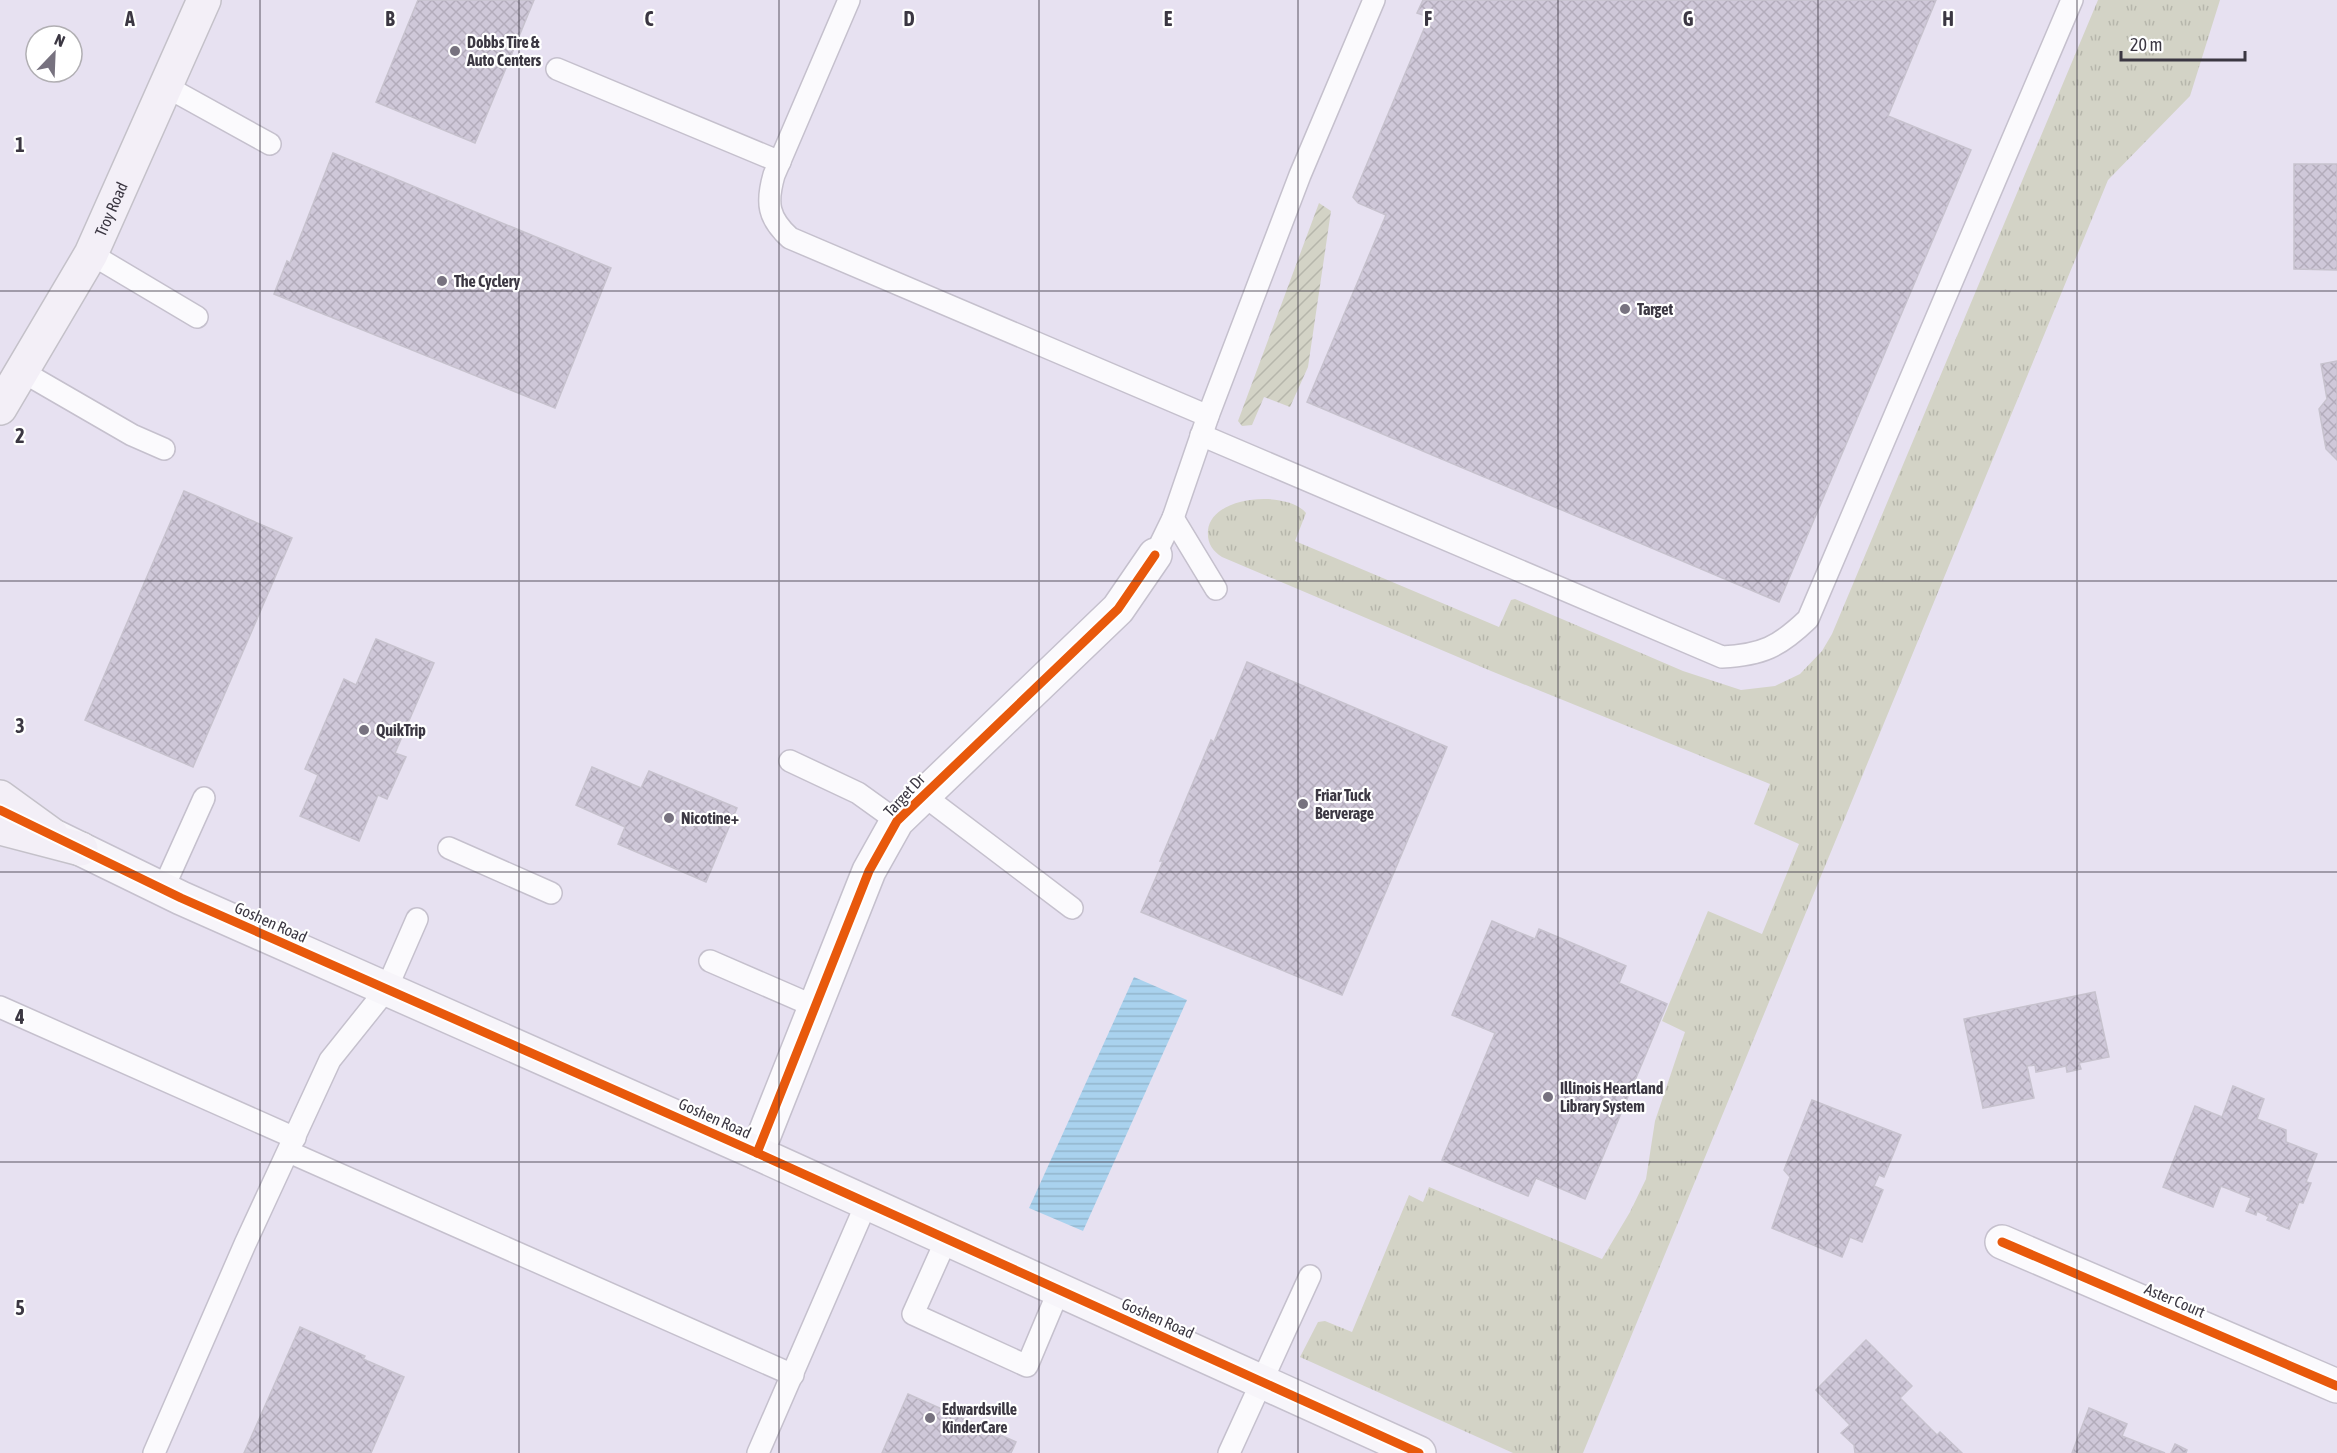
<svg xmlns="http://www.w3.org/2000/svg" width="2337" height="1453" font-family="'Asap Condensed',sans-serif">
	<style>
		.grass { fill: url(#grass-tufts) }
		.garden { fill: url(#garden-furrows) }
		.water { fill: url(#water-rules) }
		.building { fill: url(#building-cross-hatch); stroke: #c7c2ce; stroke-width: 1.5 }
		.lines { fill: none; stroke-linecap: round; stroke-linejoin: round }
		.lane-casing { stroke: #c5c0cd; stroke-width: 24 }
		.street-casing { stroke: #c5c0cd; stroke-width: 36 }
		.secondary-casing { stroke: #c5c0cd; stroke-width: 36 }
		.primary-casing { stroke: #c4c1c9; stroke-width: 36 }
		.lane { stroke: #fbfafd; stroke-width: 21 }
		.street { stroke: #fbfafd; stroke-width: 33 }
		.secondary { stroke: #f7f5fa; stroke-width: 33 }
		.primary { stroke: #f3eff7; stroke-width: 33 }
		.cycleway-casing { stroke: #fff; stroke-width: 13 }
		.cycleway { stroke: #e8590c; stroke-width: 9 }
		.grid { fill: none; stroke: #3b3742; stroke-width: 1.5; stroke-opacity: 0.55 }
		.poi-dot { fill: #77727f; stroke: #fff; stroke-width: 2 }
		.labels { text-anchor: middle; stroke-width: 4.5; stroke-linejoin: round; paint-order: stroke }
		.poi-label { font-size: 16px; font-weight: bold; fill: #3b3742; stroke: #fff; text-anchor: start }
		.street-label { font-size: 16px; fill: #3b3742; stroke: #fff }
		.grid-label { font-size: 20px; text-anchor: middle; font-weight: bold; fill: #3b3742; stroke: #fff; stroke-width: 4.5; stroke-linejoin: round; paint-order: stroke }
	</style>
	<defs>
		<pattern id="grass-tufts" width="24" height="20" patternUnits="userSpaceOnUse" patternTransform="scale(1.5)"><rect width="24" height="20" fill="#d3d3c6"/><path d="M3 7l-1-3M5 7V3M7 7l1-3M15 17l-1-3M17 17v-4M19 17l1-3" fill="none" stroke="#b6b6ab"/></pattern>
		<pattern id="garden-furrows" width="10" height="10" patternUnits="userSpaceOnUse" patternTransform="scale(1.5)"><rect width="10" height="10" fill="#d3d3c6"/><path d="M-1 1l2-2M0 10L10 0M9 11l2-2" fill="none" stroke="#b6b6ab"/></pattern>
		<pattern id="water-rules" width="6" height="5" patternUnits="userSpaceOnUse" patternTransform="scale(1.5)"><rect width="6" height="5" fill="#a9d2ee"/><path d="M0 2.5h6" fill="none" stroke="#92b5cd"/></pattern>
		<pattern id="building-cross-hatch" width="8" height="8" patternUnits="userSpaceOnUse" patternTransform="scale(1.5)"><rect width="8" height="8" fill="#cfc8d9"/><path d="M0 0l8 8M0 8l8-8" fill="none" stroke="#b3acbb"/></pattern>
	</defs>
	<rect width="100%" height="100%" fill="#e7e1f1"/>
	<path class="grass" d="M2098 0H2220L2190 96 2108 180 1583 1453H1513L1300 1357 1318 1322 1325 1321 1352 1332 1409 1195 1423 1202 1429 1187 1602 1259 1630 1212 1646 1179 1655 1121 1685 1032 1662 1021 1708 911 1762 934 1799 844 1754 824 1770 784 1491 671 1222 557C1212 550 1207 543 1208 530 1212 495 1287 490 1306 513L1295 541 1499 627 1511 600 1515 599 1683 671 1741 690 1775 686 1800 674 1822 651 1832 634Z"/>
	<polygon class="garden" points="1319,203 1331,211 1308,367 1290,407 1264,397 1252,425 1242,426 1238,421"/>
	<polygon class="water" points="1134,977 1187,1000 1083,1231 1029,1208"/>
	<g class="building">
		<polygon points="418,0 534,0 475,143 376,102"/>
		<polygon points="1423,0 1936,0 1888,116 1971,150 1779,602 1307,402 1386,215 1358,203 1353,197 1429,17 1417,13"/>
		<polygon points="333,153 611,268 555,408 274,294 287,261 290,263"/>
		<polygon points="2294,164 2337,164 2337,270 2294,269"/>
		<polygon points="2337,361 2337,460 2326,449 2319,409 2327,399 2321,364"/>
		<polygon points="184,491 292,538 193,767 85,720"/>
		<polygon points="376,639 434,663 395,753 406,757 387,799 378,795 359,841 300,816 318,775 305,769 344,679 356,685"/>
		<polygon points="1247,662 1447,747 1342,995 1141,912 1163,861 1160,861 1211,740 1214,742"/>
		<polygon points="592,767 641,788 649,771 737,808 706,882 618,844 625,827 576,805"/>
		<polygon points="1492,921 1535,939 1539,929 1626,966 1619,983 1667,1004 1585,1199 1536,1178 1528,1196 1442,1160 1495,1033 1452,1015"/>
		<polygon points="2095,992 2109,1057 2079,1063 2081,1069 2067,1072 2066,1066 2036,1072 2035,1065 2027,1066 2034,1098 1983,1108 1964,1019"/>
		<polygon points="2233,1086 2264,1099 2257,1119 2286,1130 2286,1142 2317,1154 2306,1182 2311,1183 2303,1203 2299,1202 2289,1229 2267,1220 2269,1217 2257,1211 2256,1215 2246,1211 2251,1198 2221,1186 2213,1207 2163,1187 2195,1106 2222,1117"/>
		<polygon points="1812,1100 1901,1135 1884,1177 1879,1175 1874,1186 1883,1190 1862,1242 1850,1237 1842,1257 1772,1228 1790,1177 1784,1170"/>
		<polygon points="300,1327 365,1356 363,1359 404,1377 371,1453 244,1453"/>
		<polygon points="1866,1340 1912,1386 1900,1398 1937,1435 1940,1432 1962,1453 1855,1453 1854,1445 1841,1433 1850,1425 1816,1390"/>
		<polygon points="908,1394 1016,1442 1011,1453 882,1453"/>
		<polygon points="2089,1408 2127,1424 2122,1436 2165,1453 2072,1453"/>
		<polygon points="2175,1444 2187,1450 2186,1453 2171,1453"/>
	</g>
	<g class="lines">
		<defs>
			<g id="lane">
				<path d="M849 0 774 175C766 203 768 218 790 238L1208 416"/>
				<polyline points="557,69 780,162"/>
				<polyline points="167,87 270,144"/>
				<polyline points="91,254 197,317"/>
				<polyline points="23,372 132,435 164,449"/>
				<path d="M1201 435 1722 657C1762 655 1779 647 1808 619L2072 0"/>
				<polyline points="1173,518 1216,589"/>
				<polyline points="1155,555 1173,518 1208,416 1300,175 1374,0"/>
				<polyline points="790,761 858,793 897,821"/>
				<polyline points="923,795 1072,908"/>
				<polyline points="449,848 551,893"/>
				<polyline points="163,889 204,798"/>
				<polyline points="710,961 816,1007"/>
				<polyline points="0,1007 295,1138"/>
				<polyline points="289,1152 793,1375"/>
				<polyline points="947,1238 913,1314 1027,1366 1059,1290"/>
				<polyline points="154,1453 245,1244 330,1060 386,990 417,919"/>
				<polyline points="758,1453 867,1202"/>
				<polyline points="1229,1453 1310,1276"/>
			</g>
			<g id="street">
				<polyline points="757,1153 869,871 897,821 1118,609 1155,555"/>
				<polyline points="2002,1242 2337,1386"/>
			</g>
			<polyline id="secondary" points="56,837 181,898 757,1153 1419,1453"/>
			<g id="primary">
				<path id="s1" d="M0 408 91 254 204 0"/>
				<polyline points="0,797 51,834"/>
				<polyline points="0,828 81,849"/>
			</g>
		</defs>
		<use href="#lane" class="lane-casing"/>
		<use href="#street" class="street-casing"/>
		<use href="#secondary" class="secondary-casing"/>
		<use href="#primary" class="primary-casing"/>
		<use href="#lane" class="lane"/>
		<use href="#street" class="street"/>
		<use href="#secondary" class="secondary"/>
		<use href="#primary" class="primary"/>
		<defs>
			<g id="cycleway">
				<polyline points="0,810 181,898 757,1153 1419,1453"/>
				<polyline points="757,1153 869,871 897,821 1118,609 1155,555"/>
				<polyline points="2002,1242 2337,1386"/>
			</g>
		</defs>
		<use href="#cycleway" class="cycleway-casing"/>
		<use href="#cycleway" class="cycleway"/>
	</g>
	<path class="grid" d="M260 0V1453M519 0V1453M779 0V1453M1039 0V1453M1298 0V1453M1558 0V1453M1818 0V1453M2077 0V1453M0 291H2337M0 581H2337M0 872H2337M0 1162H2337"/>
	<g class="poi-dot">
		<circle cx="455" cy="51" r="6"/>
		<circle cx="442" cy="281" r="6"/>
		<circle cx="1625" cy="309" r="6"/>
		<circle cx="364" cy="730" r="6"/>
		<circle cx="1303" cy="804" r="6"/>
		<circle cx="669" cy="818" r="6"/>
		<circle cx="1548" cy="1097" r="6"/>
		<circle cx="930" cy="1418" r="6"/>
	</g>
	<g class="labels">
		<g class="poi-label">
			<text x="467" y="48">Dobbs Tire &amp;<tspan x="467" dy="18">Auto Centers</tspan></text>
			<text x="454" y="287">The Cyclery</text>
			<text x="1637" y="315">Target</text>
			<text x="376" y="736">QuikTrip</text>
			<text x="1315" y="801">Friar Tuck<tspan x="1315" dy="18">Berverage</tspan></text>
			<text x="681" y="824">Nicotine+</text>
			<text x="1560" y="1094">Illinois Heartland<tspan x="1560" dy="18">Library System</tspan></text>
			<text x="942" y="1415">Edwardsville<tspan x="942" dy="18">KinderCare</tspan></text>
		</g>
		<g class="street-label">
			<text dy="6" stroke="none"><textPath href="#s1" startOffset="228">Troy Road</textPath></text>
			<text transform="translate(904 795) rotate(-47)" y="6">Target Dr</text>
			<text transform="translate(271 922) rotate(24)" y="6">Goshen Road</text>
			<text transform="translate(715 1118) rotate(24)" y="6">Goshen Road</text>
			<text transform="translate(2175 1300) rotate(23)" y="6">Aster Court</text>
			<text transform="translate(1158 1318) rotate(24)" y="6">Goshen Road</text>
		</g>
	</g>
	<g class="grid-label">
		<text x="130" y="26">A</text>
		<text x="390" y="26">B</text>
		<text x="649" y="26">C</text>
		<text x="909" y="26">D</text>
		<text x="1168" y="26">E</text>
		<text x="1428" y="26">F</text>
		<text x="1688" y="26">G</text>
		<text x="1948" y="26">H</text>
		<text x="20" y="152">1</text>
		<text x="20" y="443">2</text>
		<text x="20" y="733">3</text>
		<text x="20" y="1024">4</text>
		<text x="20" y="1315">5</text>
	</g>
	<g transform="translate(54 54) rotate(23)"><circle r="28" fill="#ffffff" stroke="#b1afb3" stroke-width="1.5"/>
	<path d="M0-4.5L10 22L0 15L-10 22Z" fill="#77727f"/>
	<text y="-9" font-size="16" font-weight="bold" text-anchor="middle" fill="#3b3742">N</text>
	</g>
	<path d="M2121 51v9h124v-9" fill="none" stroke="#3b3742" stroke-width="3"/>
	<text x="2130" y="51" font-size="18" fill="#3b3742" stroke="#ffffff" stroke-width="4.5" paint-order="stroke">20 m</text>
</svg>
